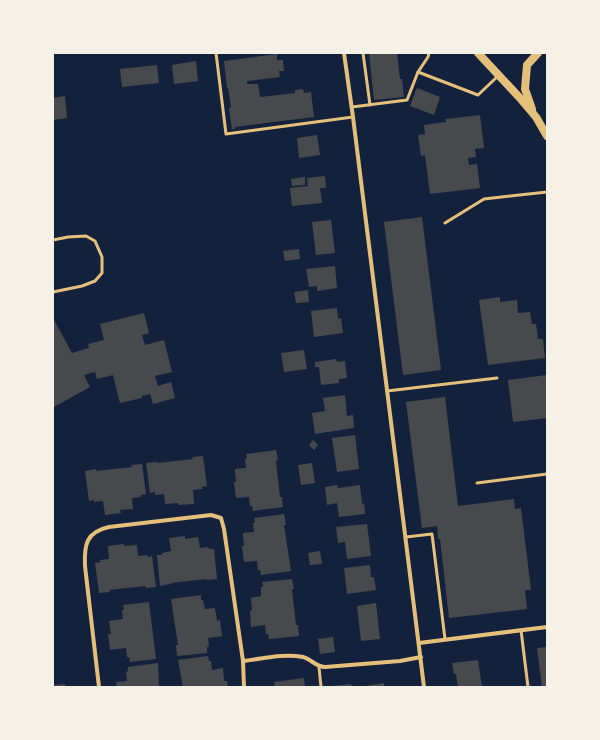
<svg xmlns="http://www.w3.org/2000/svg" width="600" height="740" font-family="'Sofia Sans Condensed',sans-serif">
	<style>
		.building { fill: #48494c }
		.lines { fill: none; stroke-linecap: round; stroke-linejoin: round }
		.service { stroke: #e5c07b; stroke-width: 3 }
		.minor { stroke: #e5c07b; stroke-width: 4 }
		.secondary { stroke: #e5c07b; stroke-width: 8 }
	</style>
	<rect width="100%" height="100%" fill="#14213d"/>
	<g class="building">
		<polygon points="369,53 397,53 400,79 402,79 404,97 374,100"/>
		<polygon points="277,54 277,60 283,60 284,71 279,71 280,77 247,81 247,84 258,84 260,97 295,93 295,90 303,89 304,93 311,92 314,117 235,127 235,129 232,129 229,108 231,107 228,88 227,88 224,61"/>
		<polygon points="196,61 198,81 174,84 172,65"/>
		<polygon points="157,65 159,83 122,87 120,69"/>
		<polygon points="417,88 440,97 434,115 410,106"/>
		<polygon points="65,96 67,118 53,120 53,98"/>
		<polygon points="480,115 484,148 475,149 476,157 468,158 469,165 477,164 480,188 430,194 425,155 421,156 418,135 425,134 424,125 446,122 446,119"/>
		<polygon points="317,135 320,155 299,158 297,138"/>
		<polygon points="325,176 326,188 320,188 322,203 292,206 290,188 308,186 307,178"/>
		<polygon points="305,177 305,185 292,186 291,179"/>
		<polygon points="422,217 441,370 403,375 384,222"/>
		<polygon points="331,220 335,253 316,255 312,222"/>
		<polygon points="299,249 300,259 285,261 283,251"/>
		<polygon points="335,266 337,288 317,291 317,286 309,287 306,269"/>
		<polygon points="308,290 309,302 296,303 294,292"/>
		<polygon points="500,297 500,302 517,300 518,313 530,312 532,324 536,324 538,339 543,339 545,358 488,365 479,300"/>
		<polygon points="337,308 338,319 341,318 343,333 314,337 311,311"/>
		<polygon points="144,313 149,333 142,335 145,345 164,340 172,372 155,376 158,386 171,382 175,398 153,404 150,394 142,396 142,398 120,403 113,375 97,379 95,372 84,375 90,387 54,407 53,318 72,353 89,348 88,344 104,340 100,324"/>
		<polygon points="304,350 307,369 284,372 281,353"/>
		<polygon points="336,359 337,362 345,361 347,378 339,379 339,383 321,385 319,367 315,367 315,362"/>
		<polygon points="547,375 547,418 513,422 508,380"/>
		<polygon points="345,395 347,416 353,415 354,428 315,434 312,413 325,411 323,398"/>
		<polygon points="445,397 458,506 514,499 515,509 521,508 531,590 525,590 527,609 449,618 440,539 438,539 437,526 422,528 406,402"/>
		<polygon points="355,435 359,469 337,472 332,438"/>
		<polygon points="313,440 318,445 314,450 309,445"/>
		<polygon points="276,450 278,460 276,461 280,497 282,497 283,507 253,511 252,506 250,506 249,497 236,498 234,482 236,482 235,469 246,468 245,459 247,458 246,454"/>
		<polygon points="203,456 207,486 202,487 202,489 193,490 194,504 178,505 178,503 165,504 164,494 155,495 155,492 150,493 146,463 157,462 157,463 193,459 192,457"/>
		<polygon points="312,463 315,483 301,485 298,465"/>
		<polygon points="142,464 146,494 141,495 141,497 132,498 133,509 120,510 121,513 105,515 103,501 94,502 94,500 89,501 85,471 96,469 96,471 132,467 131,465"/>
		<polygon points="337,485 338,488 360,485 362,504 364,503 365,514 339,517 337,503 327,505 325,487"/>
		<polygon points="284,514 286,525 284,525 291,571 261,575 260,570 258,570 257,561 244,562 242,546 244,546 243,533 254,532 253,523 255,523 254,518"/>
		<polygon points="367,524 371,556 347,559 345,542 338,543 336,527"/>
		<polygon points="185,536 185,539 198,537 200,548 208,547 209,549 214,549 217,579 207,580 207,579 171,583 171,584 160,586 157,555 162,555 162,553 171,551 169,538"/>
		<polygon points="124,544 124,546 137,545 138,556 147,555 148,557 152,556 156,587 146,588 145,586 109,590 110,592 99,593 95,563 101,562 100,560 109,559 108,546"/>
		<polygon points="320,551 322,564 310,565 308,553"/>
		<polygon points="370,565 371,577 374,577 376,590 347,594 344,568"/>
		<polygon points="292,579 294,589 292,589 296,625 298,625 299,636 269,639 268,634 266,634 265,625 251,627 250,611 252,610 251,598 261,596 261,587 263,587 262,582"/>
		<polygon points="201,595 201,600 203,600 205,609 215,608 217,621 220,620 222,636 208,638 209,647 207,647 207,653 177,656 176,645 178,645 171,599"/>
		<polygon points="149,602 156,659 130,662 129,657 127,657 126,648 110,650 108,634 111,634 109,621 123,619 122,610 124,610 123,605"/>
		<polygon points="376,603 380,639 361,641 357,606"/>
		<polygon points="333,637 335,652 320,654 318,639"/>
		<polygon points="547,647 547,687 542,687 537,648"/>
		<polygon points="208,656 209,661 211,661 212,670 223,668 224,681 227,681 228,687 183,687 178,660"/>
		<polygon points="478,660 482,687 458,687 456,674 454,674 452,663"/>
		<polygon points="158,663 159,687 117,687 116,682 127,681 126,672 128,671 128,667"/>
		<polygon points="304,678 305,687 275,687 274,682"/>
		<polygon points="384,683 384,687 365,687 365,686"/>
		<polygon points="65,684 65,687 53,687 53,685"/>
		<polygon points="351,684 352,687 331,687 331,686"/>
	</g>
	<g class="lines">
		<g class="service">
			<polyline points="216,53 226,134 353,117"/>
			<polyline points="363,53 370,105"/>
			<polyline points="429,53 428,57 418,72 478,95 498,76"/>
			<polyline points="352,107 407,100 418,72"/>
			<polyline points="445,223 484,199 547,192"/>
			<polyline points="53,240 68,237 86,236 95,241 102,257 102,273 95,281 82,286 53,292"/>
			<polyline points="387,391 497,378"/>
			<polyline points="477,483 547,474"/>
			<polyline points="406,537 432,534 445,639"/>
			<polyline points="521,630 528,687"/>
			<polyline points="319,667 321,687"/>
		</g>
		<g class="minor">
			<polyline points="344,53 353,117 424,687"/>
			<polyline points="419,643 547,627"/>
			<path d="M243 661C262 659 283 653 303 657 311 659 316 667 325 667L400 661 421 657"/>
			<path d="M99 687 85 566C84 545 86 532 109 527L211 515 221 518 224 529 243 661 244 687"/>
		</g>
		<g class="secondary">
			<polyline points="478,53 519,97 536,117 547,136"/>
			<polyline points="532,109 525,89 527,65 538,53"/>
		</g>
	</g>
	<rect width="600" height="740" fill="none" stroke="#f6f1e7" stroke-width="108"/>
</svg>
